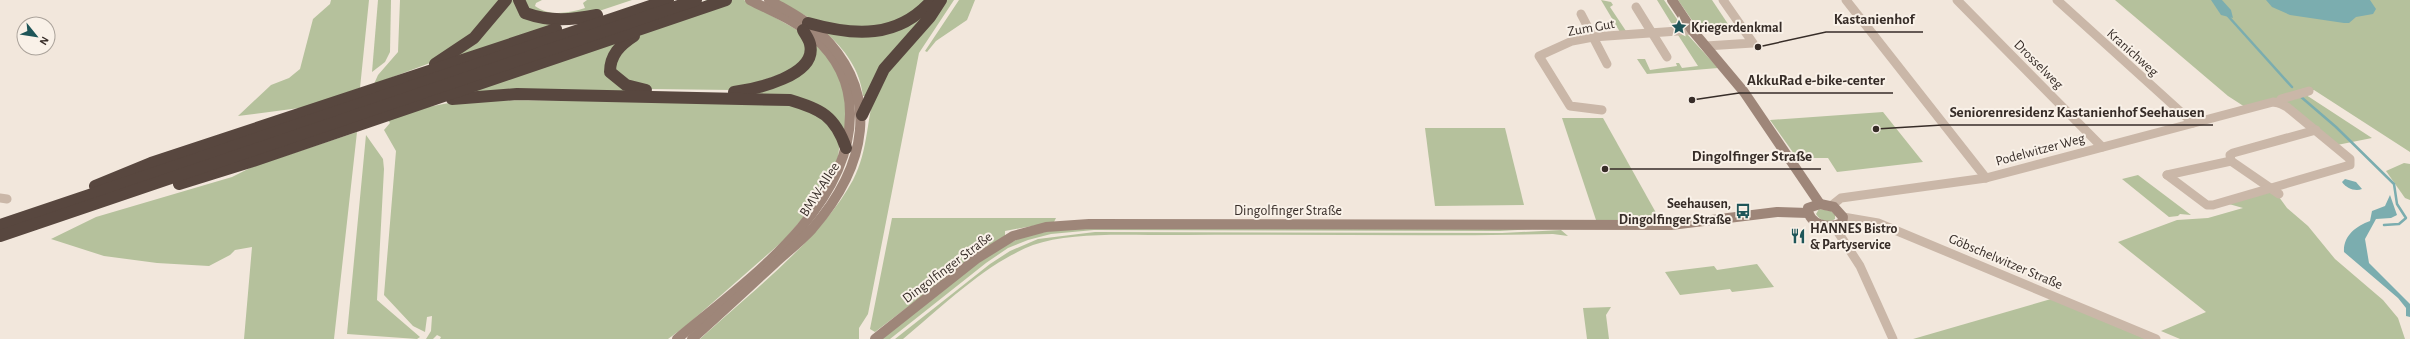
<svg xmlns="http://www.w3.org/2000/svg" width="2410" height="339" font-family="'Alegreya Sans',sans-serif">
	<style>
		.green { fill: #b5c19c }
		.water { fill: #7badaf }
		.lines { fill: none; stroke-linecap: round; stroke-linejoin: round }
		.stream { stroke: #7badaf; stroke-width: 2.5 }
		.street { stroke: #cab7a8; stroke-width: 9 }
		.secondary { stroke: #9e8679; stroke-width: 10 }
		.highway { stroke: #58473f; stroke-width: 12 }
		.labels { text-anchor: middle; stroke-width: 4; stroke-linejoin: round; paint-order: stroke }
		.street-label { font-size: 14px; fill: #372d28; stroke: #f9f1e8 }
		.poi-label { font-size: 14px; font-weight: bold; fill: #372d28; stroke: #f9f1e8; text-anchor: start }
		.leader { fill: none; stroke: #372d28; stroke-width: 1.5 }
		.callout-dot { fill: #372d28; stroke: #f9f1e8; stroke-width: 1.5 }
		.callout-label { font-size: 15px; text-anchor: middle; font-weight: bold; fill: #372d28; stroke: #f9f1e8; stroke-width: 4; stroke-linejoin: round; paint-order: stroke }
	</style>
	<rect width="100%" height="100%" fill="#f2e7dc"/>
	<g class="green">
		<polygon points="331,0 369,0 360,88 307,107 238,116 271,85 289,78 300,69 313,19 330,4"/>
		<polygon points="378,0 391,0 390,52 385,62 372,72"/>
		<polygon points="400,0 502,0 477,31 430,63 374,84 378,75 398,52"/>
		<polygon points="509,0 516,0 517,6 565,22 432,68"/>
		<path d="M522 0H542L536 3 535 6C550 17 569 13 585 8L583 3 587 0H632L593 13 535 15Z"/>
		<polygon points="705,0 744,0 799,31 808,50 794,70 733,90 650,89 618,78 613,60 634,37 715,8"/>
		<polygon points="776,0 929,0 925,6 880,29 821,24"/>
		<path d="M945 0H954L919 53 868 314 859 328V339H700C750 293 821 239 853 180 869 150 866 117 877 86 880 77 889 69 895 62 912 41 928 21 945 0Z"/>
		<polygon points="959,0 975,0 967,20 936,41 927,52 925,51"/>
		<polygon points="1601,0 1611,2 1613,5 1610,7 1626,31 1620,32"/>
		<polygon points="1657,0 1664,0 1681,25 1676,26 1677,29 1671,27 1673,26"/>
		<polygon points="1678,0 1712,0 1728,24 1696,26"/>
		<polygon points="2115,0 2410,0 2410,152 2314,90 2300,91 2372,138 2337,145 2278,98 2245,107 2228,96"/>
		<path d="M925 14 866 96H863C860 70 845 49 825 32L837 34Z"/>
		<polygon points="1687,34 1718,68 1647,74 1637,59 1645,59 1650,70 1677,66 1676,63 1679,63 1682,68 1698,66 1678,35"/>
		<polygon points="631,35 606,62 638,91 734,94 783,82 816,43 833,64 845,92 847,135 817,105 477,94 471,90"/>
		<polygon points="464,100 778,101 819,112 840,141 838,157 830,176 813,206 784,240 687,325 668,339 440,339 441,337 437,335 433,339 426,339 431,331 432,316 427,317 425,332 413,326 384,295 396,151 384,130 390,123 388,120 428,107"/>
		<polygon points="1883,112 1923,162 1837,172 1828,158 1797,158 1770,120"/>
		<polygon points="1562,118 1603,118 1660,220 1596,220"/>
		<polygon points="1425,128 1505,128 1524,205 1435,206"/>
		<polygon points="357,132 334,339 244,339 252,247 235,250 230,255 209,266 157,263 104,256 51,239 96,217 232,177 252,167"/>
		<polygon points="366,135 383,159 384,169 377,300 420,337 417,339 347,334"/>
		<polygon points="2404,163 2410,164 2410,200 2405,198 2386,171"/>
		<polygon points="2138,175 2191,215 2180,214 2178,216 2169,217 2122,179"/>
		<polygon points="2270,192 2279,197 2287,208 2308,226 2335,259 2383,300 2398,318 2405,339 2180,339 2161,331 2206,312 2118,242 2177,220 2208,218 2243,208 2229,204"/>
		<path d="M1819 209 1831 211 1835 215V219C1828 223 1820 221 1816 214Z"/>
		<polygon points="892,218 1056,218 1054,222 1005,231 1005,236 982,250 875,332 870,329"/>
		<polygon points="1071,227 1533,229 1500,231 1094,230 1051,234 1028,240 1008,248 986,263 890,339 881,339 979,261 1003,246 1025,236"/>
		<path d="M1561 230 1568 236 1553 234C1431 237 1309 234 1186 235 1142 236 1074 230 1033 245 986 263 942 307 903 339H895L990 264 1010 251 1038 239 1095 232 1502 233Z"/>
		<polygon points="1757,264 1774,287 1732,292 1730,289 1680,295 1665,272 1714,266 1717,270"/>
		<polygon points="2051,299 2146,339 1913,339"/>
		<polygon points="1611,307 1606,315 1609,339 1587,339 1583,308"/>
	</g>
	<g class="water">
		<polygon points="2211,0 2222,0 2231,10 2233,18 2221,15"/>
		<polygon points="2266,0 2370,0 2376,9 2373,14 2356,17 2349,23 2344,23 2290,15 2272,7"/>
		<path d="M2345 179 2356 182 2362 189C2355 192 2346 188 2342 182Z"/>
		<path d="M2390 195 2397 215 2391 218 2376 219 2365 239 2369 263 2410 304V317L2406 316V308L2398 298 2344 252C2343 236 2356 226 2370 221L2372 211 2385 206Z"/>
	</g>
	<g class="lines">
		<g class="stream">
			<polyline points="2228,16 2292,87"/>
			<polyline points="2300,96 2336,127 2394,184 2397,204 2406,218 2399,224 2384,225"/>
		</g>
		<g class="street">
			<polyline points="1846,0 1986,178"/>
			<polyline points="1957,0 2102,147"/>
			<polyline points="2057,0 2193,123"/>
			<polyline points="1636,7 1667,57"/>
			<polyline points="1581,14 1607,64"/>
			<polyline points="1706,46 1753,43 1723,0"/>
			<polyline points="1602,110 1570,106 1539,56 1572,41 1593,37 1692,30"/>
			<polyline points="2231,161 2279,194"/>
			<polyline points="2167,175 2207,205 2213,205 2350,165 2350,159 2287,107 2279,103"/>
			<polyline points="2167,175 2231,161 2230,155 2233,153 2316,130"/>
			<polyline points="0,198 7,199"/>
			<polyline points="1831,206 1841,198 1986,178 2273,102 2279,103 2281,99 2309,91"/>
			<polyline points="1843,217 1878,223 2156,339"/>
			<polyline points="1834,226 1860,266 1893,339"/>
		</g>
		<g class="secondary">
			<polyline points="1672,0 1692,30 1744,92 1820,204"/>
			<path d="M1820 204 1834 207 1843 217 1842 223C1829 229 1808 225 1808 208Z"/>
			<path d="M677 339C744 283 851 209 850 113 850 82 836 56 813 36 795 20 771 11 750 0"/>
			<path d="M692 339C720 314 747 289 775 263 787 252 801 241 812 229 866 167 883 94 820 33 805 19 786 10 769 0"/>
			<polyline points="875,339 976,259 1013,236 1046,227 1089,224 1671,225 1777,212 1808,213"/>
		</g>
		<g class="highway">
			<path d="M519 0 525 13C550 22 572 20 597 15"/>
			<path d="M808 23C854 36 898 39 932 0"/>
			<path d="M634 36C620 45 610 55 610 72L626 85 646 90"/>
			<polyline points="435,64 474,38 506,0"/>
			<path d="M734 92C755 89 818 76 810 44 809 39 805 34 803 30"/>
			<path d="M452 99 517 94 790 100C821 109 835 116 846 148"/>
			<polyline points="862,115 884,69 930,17 941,0"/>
			<polyline points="179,184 253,161 726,0"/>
			<polyline points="95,186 151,163 556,29"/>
			<polyline points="0,225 668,0"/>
			<polyline points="0,236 696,0"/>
		</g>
	</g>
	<defs>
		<symbol id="sight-bare" viewBox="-9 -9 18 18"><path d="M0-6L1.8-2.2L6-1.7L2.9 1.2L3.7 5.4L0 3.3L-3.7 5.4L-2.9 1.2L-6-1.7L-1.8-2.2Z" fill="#1e5558" stroke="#f9f1e8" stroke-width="2.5" paint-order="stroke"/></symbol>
		<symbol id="bus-bare" viewBox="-9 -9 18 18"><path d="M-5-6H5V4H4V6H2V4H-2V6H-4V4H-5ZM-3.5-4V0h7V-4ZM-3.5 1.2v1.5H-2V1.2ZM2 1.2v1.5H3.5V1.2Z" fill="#1e5558" stroke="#f9f1e8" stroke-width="2.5" paint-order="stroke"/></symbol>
		<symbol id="restaurant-bare" viewBox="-9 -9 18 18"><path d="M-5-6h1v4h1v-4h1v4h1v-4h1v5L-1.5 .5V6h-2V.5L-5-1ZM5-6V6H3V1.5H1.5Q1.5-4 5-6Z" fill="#1e5558" stroke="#f9f1e8" stroke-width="2.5" paint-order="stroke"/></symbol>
	</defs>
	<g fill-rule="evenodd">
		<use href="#sight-bare" x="1668" y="16" width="22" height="22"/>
		<use href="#bus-bare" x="1732" y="200" width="22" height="22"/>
		<use href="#restaurant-bare" x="1787" y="225" width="22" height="22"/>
	</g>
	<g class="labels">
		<g class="street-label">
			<text transform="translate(1591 27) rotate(-10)" y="5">Zum Gut</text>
			<text transform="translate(2133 52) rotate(42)" y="5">Kranichweg</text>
			<text transform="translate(2039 64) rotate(45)" y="5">Drosselweg</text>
			<text transform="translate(2040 149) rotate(-15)" y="5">Podelwitzer Weg</text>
			<text transform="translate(819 189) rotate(-57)" y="5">BMW-Allee</text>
			<text x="1288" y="215">Dingolfinger Straße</text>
			<text transform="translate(2006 261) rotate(23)" y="5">Göbschelwitzer Straße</text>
			<text transform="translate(947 267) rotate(-37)" y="5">Dingolfinger Straße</text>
		</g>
		<g class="poi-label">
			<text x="1691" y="32">Kriegerdenkmal</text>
			<text x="1731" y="208" text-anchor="end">Seehausen,<tspan x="1731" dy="16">Dingolfinger Straße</tspan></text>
			<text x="1810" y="233">HANNES Bistro<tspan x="1810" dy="16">&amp; Partyservice</tspan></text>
		</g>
	</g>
	<path class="leader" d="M1758 47L1826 32H1923M1692 100L1739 93H1893M1876 129L1942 125H2213M1605 169L1684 169H1821"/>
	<g class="callout-dot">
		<circle cx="1758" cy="47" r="4"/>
		<circle cx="1692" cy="100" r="4"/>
		<circle cx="1876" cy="129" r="4"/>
		<circle cx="1605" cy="169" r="4"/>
	</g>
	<g class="callout-label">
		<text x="1874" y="24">Kastanienhof</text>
		<text x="1816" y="85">AkkuRad e-bike-center</text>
		<text x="2077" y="117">Seniorenresidenz Kastanienhof Seehausen</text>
		<text x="1752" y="161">Dingolfinger Straße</text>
	</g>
	<g transform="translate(36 36) rotate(120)"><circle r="19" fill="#f9f1e8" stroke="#aba39b"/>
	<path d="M0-3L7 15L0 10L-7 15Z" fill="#1e5558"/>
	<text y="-6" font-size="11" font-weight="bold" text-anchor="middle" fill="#372d28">N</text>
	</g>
</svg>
